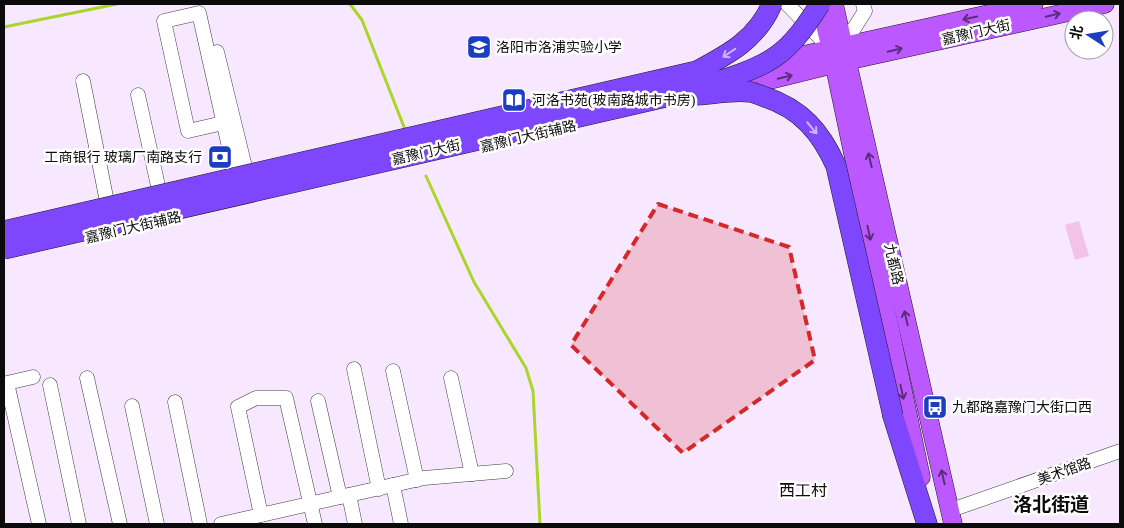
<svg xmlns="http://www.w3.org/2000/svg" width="1124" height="528" font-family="'Times New Roman','Noto Sans SC',serif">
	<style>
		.pitch { fill: #f2c2e9 }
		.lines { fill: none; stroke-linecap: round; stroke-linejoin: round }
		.stream { stroke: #acd52c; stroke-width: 3 }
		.minor-casing { stroke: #3e3e3e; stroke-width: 15 }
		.major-casing { stroke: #1c1c1c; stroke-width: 19 }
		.highway-casing { stroke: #1c1c1c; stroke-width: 21 }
		.minor { stroke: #fff; stroke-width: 14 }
		.major { stroke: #bc58ff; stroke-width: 18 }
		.highway { stroke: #7e47fe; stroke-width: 20 }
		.highway-bridge-casing { stroke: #1c1c1c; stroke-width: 21; stroke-linecap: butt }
		.highway-bridge { stroke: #7e47fe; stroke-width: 20 }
		.oneway { stroke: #5b2e79 }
		.oneway2 { stroke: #cbb5ff }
		.marked { fill: #d62828; fill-opacity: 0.2; stroke: #d62828; stroke-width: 4; stroke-dasharray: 10 6; stroke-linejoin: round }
		.labels { text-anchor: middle; stroke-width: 5; stroke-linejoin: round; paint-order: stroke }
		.street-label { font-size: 14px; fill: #0b0b0b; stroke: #fff }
		.poi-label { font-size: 14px; fill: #0b0b0b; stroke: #fff; text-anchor: start }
		.quarter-label { font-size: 16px; fill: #0b0b0b; stroke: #fff }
		.district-label { font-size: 19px; font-weight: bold; fill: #0b0b0b; stroke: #fff }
	</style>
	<rect width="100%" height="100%" fill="#f7e8ff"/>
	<polygon class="pitch" points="1079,221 1089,256 1075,260 1065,225"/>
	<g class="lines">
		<g class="stream">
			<polyline points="350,4 362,20 406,132"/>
			<polyline points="4,27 117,4"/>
			<polyline points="426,176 474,282 526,368 533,391 540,524"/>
		</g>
		<defs>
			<g id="minor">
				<polyline points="787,4 831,49"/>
				<polyline points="843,46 865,11 863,4"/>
				<polyline points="217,52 247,175"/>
				<polyline points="83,81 108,207"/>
				<polyline points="138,95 160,195"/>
				<polyline points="223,123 188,131 164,21 199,13 236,178"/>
				<polyline points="354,369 379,489"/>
				<polyline points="393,371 417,480"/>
				<polyline points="33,377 7,383 39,524"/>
				<polyline points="87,378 120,524"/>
				<polyline points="451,378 472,474"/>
				<polyline points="50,385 79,524"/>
				<polyline points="318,401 340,497"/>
				<polyline points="175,402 200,524"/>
				<polyline points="132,406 157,524"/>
				<polyline points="393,485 401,524"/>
				<polyline points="349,495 355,524"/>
				<polyline points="951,510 1120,451"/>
				<polyline points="261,515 238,407 256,398 286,398 315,524"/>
				<polyline points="221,524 424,478 506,471"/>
			</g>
			<g id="major">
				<polyline points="820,4 831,49 921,477"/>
				<polyline points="834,4 953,524"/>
				<polyline points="767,63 1034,4"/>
				<polyline points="733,89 847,61 1105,4"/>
			</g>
			<polyline id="highway" points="893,416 927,524"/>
		</defs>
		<use href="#minor" class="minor-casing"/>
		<use href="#major" class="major-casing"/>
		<use href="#highway" class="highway-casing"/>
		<use href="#minor" class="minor"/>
		<use href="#major" class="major"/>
		<use href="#highway" class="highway"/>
		<defs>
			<g id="highway-bridge">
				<path d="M697 95C713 94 734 90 750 92 755 93 760 95 765 97 801 109 821 132 836 166L893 416"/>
				<path d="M4 231 697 71C729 54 757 39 772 4"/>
				<path d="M4 249 670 96C702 85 747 76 775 57 794 44 808 23 820 4"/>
			</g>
		</defs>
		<use href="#highway-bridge" class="highway-bridge-casing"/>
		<use href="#highway-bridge" class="highway-bridge"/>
	</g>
	<defs><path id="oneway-shaft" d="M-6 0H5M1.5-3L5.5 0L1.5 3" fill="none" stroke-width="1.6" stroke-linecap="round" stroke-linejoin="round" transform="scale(1.25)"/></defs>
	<g class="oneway">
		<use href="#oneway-shaft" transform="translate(1053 15) rotate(-13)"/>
		<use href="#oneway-shaft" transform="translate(970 18) rotate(168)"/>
		<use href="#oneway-shaft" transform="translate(895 50) rotate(-13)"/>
		<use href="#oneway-shaft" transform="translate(785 77) rotate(-13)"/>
		<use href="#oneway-shaft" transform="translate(870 160) rotate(-103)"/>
		<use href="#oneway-shaft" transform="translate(869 233) rotate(78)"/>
		<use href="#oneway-shaft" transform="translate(906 318) rotate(-103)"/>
		<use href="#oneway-shaft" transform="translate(902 392) rotate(78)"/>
		<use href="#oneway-shaft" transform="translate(943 477) rotate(-103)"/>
	</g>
	<g class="oneway2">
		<use href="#oneway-shaft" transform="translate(729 53) rotate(146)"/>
		<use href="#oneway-shaft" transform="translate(812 128) rotate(50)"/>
	</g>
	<path class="marked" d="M658 204 789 247 815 360 683 453 571 345Z"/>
	<defs>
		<symbol id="school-square" viewBox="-11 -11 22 22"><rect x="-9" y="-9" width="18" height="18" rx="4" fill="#1b3dc2" stroke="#fff"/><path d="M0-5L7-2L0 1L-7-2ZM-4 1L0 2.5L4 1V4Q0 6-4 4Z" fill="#fff"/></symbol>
		<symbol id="library-square" viewBox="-11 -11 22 22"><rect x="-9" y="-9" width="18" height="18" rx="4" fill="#1b3dc2" stroke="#fff"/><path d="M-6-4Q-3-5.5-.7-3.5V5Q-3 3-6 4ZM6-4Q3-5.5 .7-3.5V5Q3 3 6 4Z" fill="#fff"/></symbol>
		<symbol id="bank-square" viewBox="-11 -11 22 22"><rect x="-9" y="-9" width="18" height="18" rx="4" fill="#1b3dc2" stroke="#fff"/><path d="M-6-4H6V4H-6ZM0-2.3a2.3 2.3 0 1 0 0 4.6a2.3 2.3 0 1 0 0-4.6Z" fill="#fff"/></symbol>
		<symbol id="bus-square" viewBox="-11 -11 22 22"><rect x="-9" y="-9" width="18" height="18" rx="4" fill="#1b3dc2" stroke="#fff"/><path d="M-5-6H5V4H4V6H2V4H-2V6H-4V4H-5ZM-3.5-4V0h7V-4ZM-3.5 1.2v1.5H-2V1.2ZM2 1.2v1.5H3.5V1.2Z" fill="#fff"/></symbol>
	</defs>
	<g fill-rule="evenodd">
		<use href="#school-square" x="465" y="33" width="28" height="28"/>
		<use href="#library-square" x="500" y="86" width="28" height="28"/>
		<use href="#bank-square" x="206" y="143" width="28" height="28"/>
		<use href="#bus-square" x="921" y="393" width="28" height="28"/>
	</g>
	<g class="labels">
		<g class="street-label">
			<text transform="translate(976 32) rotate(-13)" y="5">嘉豫门大街</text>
			<text transform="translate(528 136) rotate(-13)" y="5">嘉豫门大街辅路</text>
			<text transform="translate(426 152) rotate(-13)" y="5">嘉豫门大街</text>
			<text transform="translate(133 227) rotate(-13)" y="5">嘉豫门大街辅路</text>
			<text transform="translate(894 264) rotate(77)" y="5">九都路</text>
			<text transform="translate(1064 471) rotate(-19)" y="5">美术馆路</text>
		</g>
		<g class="poi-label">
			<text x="496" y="52">洛阳市洛浦实验小学</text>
			<text x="532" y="105">河洛书苑(玻南路城市书房)</text>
			<text x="202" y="162" text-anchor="end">工商银行 玻璃厂南路支行</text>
			<text x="952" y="412">九都路嘉豫门大街口西</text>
		</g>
		<g class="quarter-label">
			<text x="803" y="496">西工村</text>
		</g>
		<g class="district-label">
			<text x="1051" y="511">洛北街道</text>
		</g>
	</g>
	<rect width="1124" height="528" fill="none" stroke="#0b0b0b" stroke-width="10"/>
	<g transform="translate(1089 35) rotate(282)"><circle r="24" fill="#ffffff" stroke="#9d9d9d"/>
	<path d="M0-4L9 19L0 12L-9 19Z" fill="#1b3dc2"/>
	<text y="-8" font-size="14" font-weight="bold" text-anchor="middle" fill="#0b0b0b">北</text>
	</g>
</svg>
